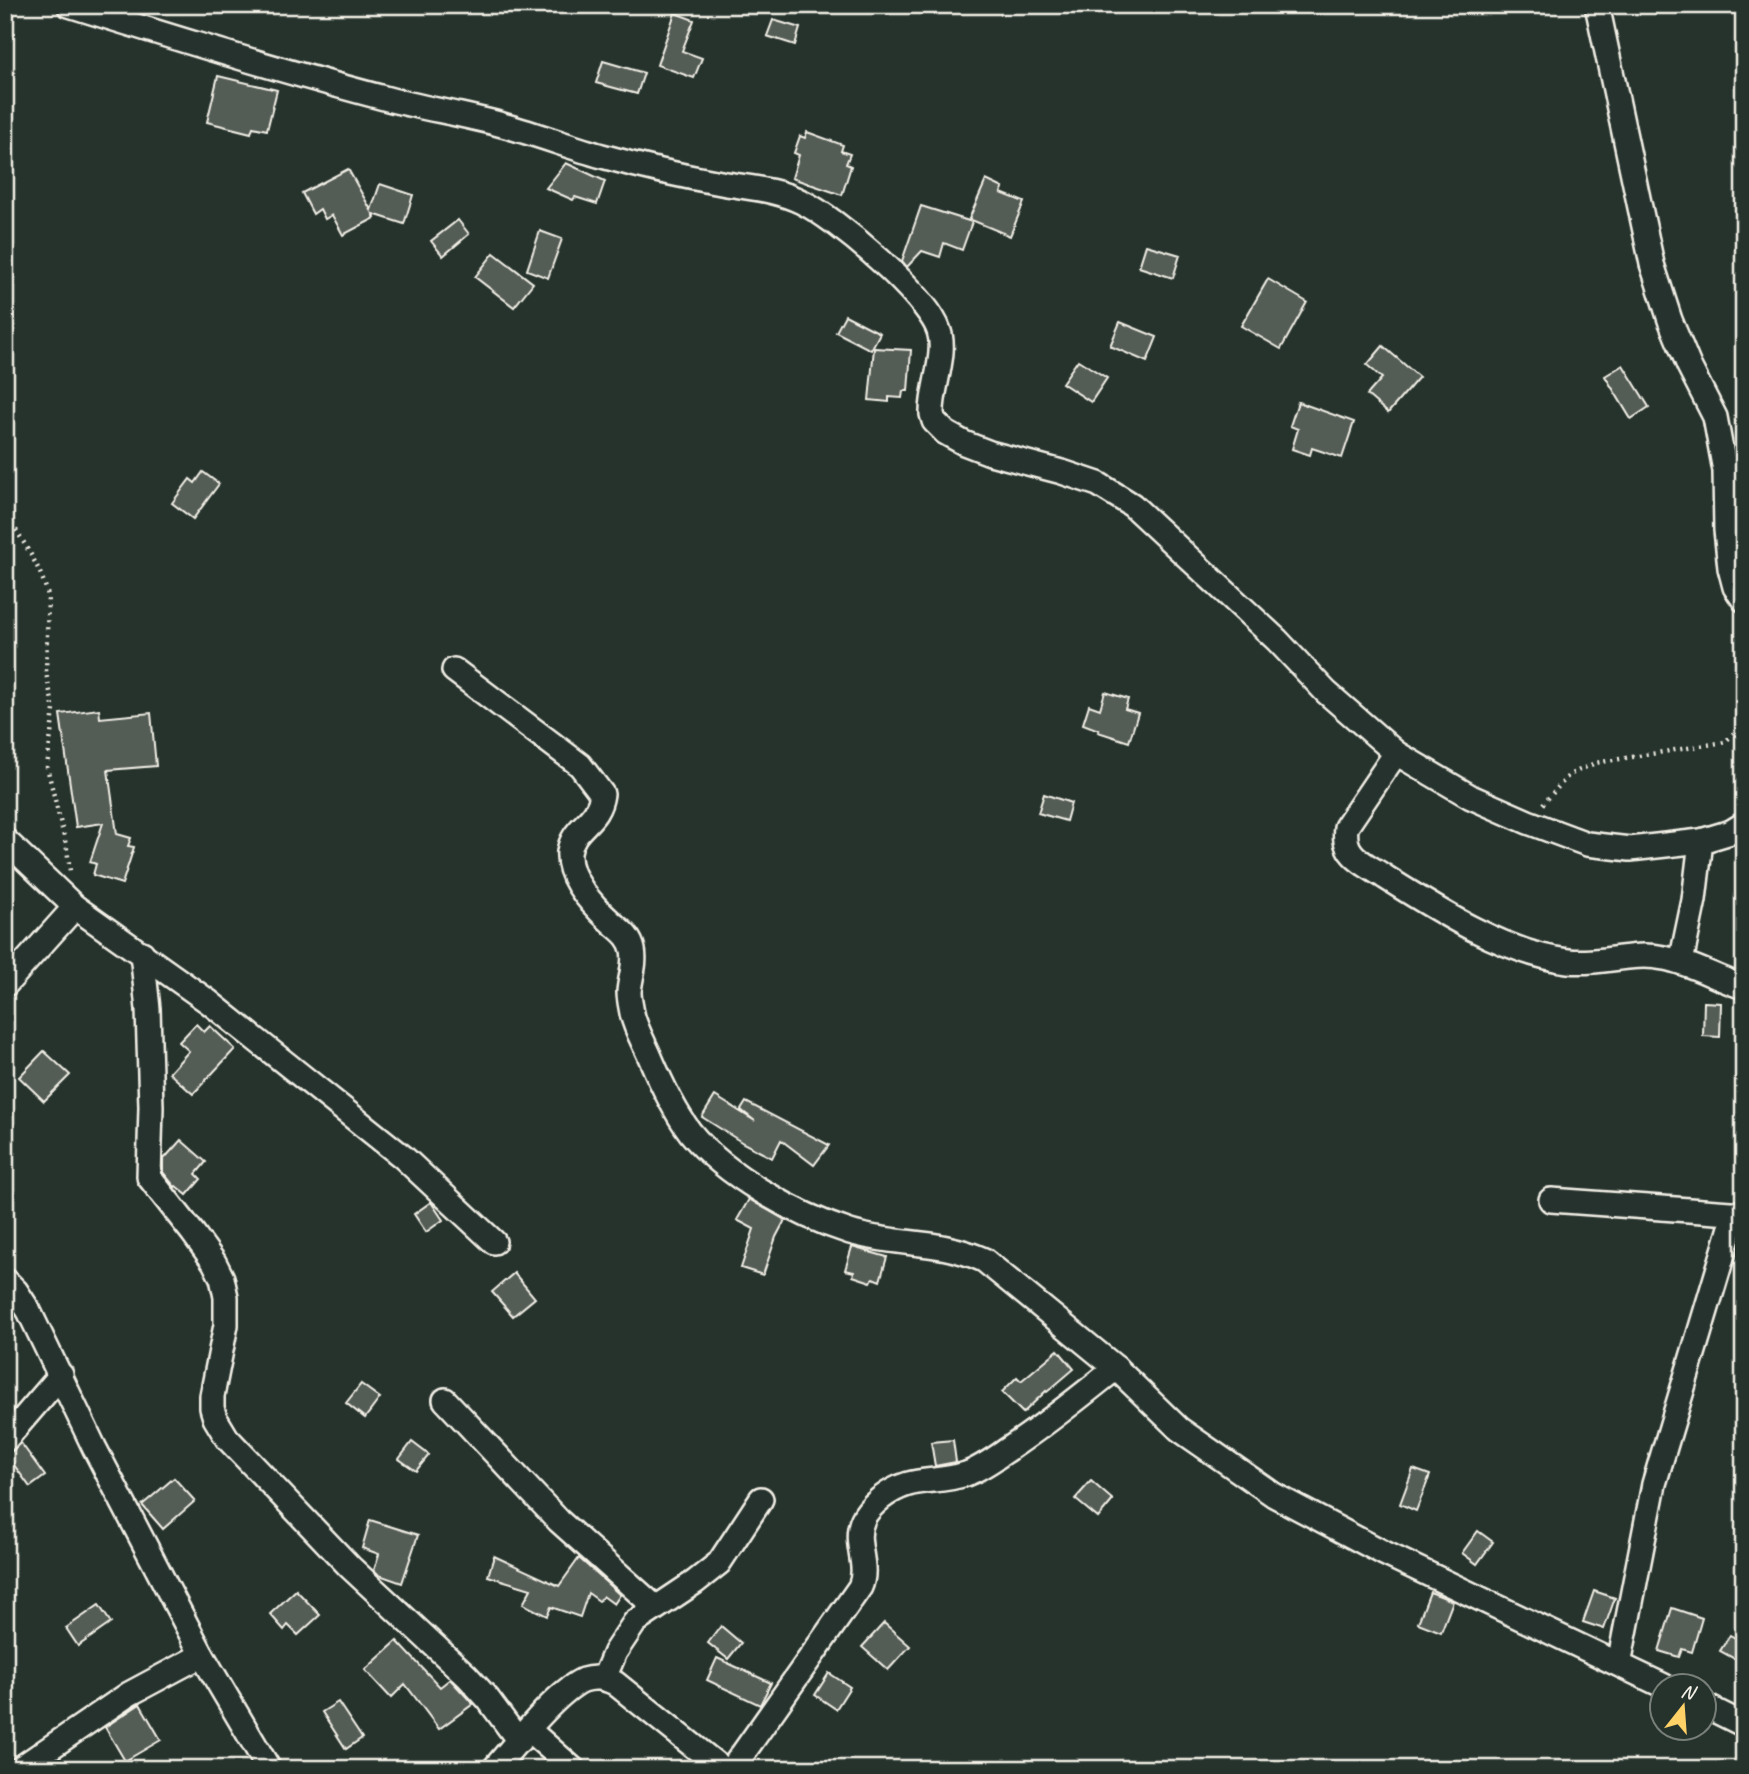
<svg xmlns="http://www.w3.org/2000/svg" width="1749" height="1774" font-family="Caveat,sans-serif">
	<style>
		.building { fill: #525c55; stroke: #f4f1e8; stroke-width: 2 }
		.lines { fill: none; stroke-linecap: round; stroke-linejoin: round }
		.minor-casing { stroke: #f4f1e8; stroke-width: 28 }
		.path { stroke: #f4f1e8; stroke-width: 4.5; stroke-dasharray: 2 5; stroke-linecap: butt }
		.minor { stroke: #26332d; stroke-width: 23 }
	</style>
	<rect width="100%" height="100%" fill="#26332d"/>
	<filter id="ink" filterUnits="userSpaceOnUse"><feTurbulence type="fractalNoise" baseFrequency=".0143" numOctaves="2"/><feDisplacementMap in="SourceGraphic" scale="14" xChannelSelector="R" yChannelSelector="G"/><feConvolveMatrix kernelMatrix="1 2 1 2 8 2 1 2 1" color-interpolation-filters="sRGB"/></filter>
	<g filter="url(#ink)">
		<g class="building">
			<polygon points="675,13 694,20 682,51 702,58 694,78 657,65"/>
			<polygon points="773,20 800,28 795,45 767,36"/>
			<polygon points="603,61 644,73 637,94 596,83"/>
			<polygon points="218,76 277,90 267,130 253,127 251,133 207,122"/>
			<polygon points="807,132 843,145 841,151 850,154 846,164 851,166 842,195 792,178 799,155 794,153 800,136 805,138"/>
			<polygon points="566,163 605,181 597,204 575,197 573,200 546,188"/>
			<polygon points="348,169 371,210 380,184 413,195 404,224 373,214 375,218 343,235 332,215 325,219 320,209 313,214 302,193"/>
			<polygon points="986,180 1003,188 1001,193 1024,202 1010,236 969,219"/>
			<polygon points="921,206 972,222 962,250 944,243 940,257 922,251 907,267 902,261"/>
			<polygon points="458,220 469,234 443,256 431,241"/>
			<polygon points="540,231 562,239 548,278 527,270"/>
			<polygon points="1146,245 1180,255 1173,278 1139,267"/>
			<polygon points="494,253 533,283 514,307 475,277"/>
			<polygon points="1268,279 1307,302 1281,349 1241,326"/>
			<polygon points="845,315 880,333 871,350 836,332"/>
			<polygon points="1120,322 1157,337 1147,362 1110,346"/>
			<polygon points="1383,346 1419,377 1388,413 1367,395 1382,378 1367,365"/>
			<polygon points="874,348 911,350 908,391 903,391 902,398 889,397 889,402 869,400"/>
			<polygon points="1078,360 1107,378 1091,402 1062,383"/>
			<polygon points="1623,365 1649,407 1631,419 1605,376"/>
			<polygon points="1298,402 1354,422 1342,458 1312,448 1310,455 1292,449 1298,429 1290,426"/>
			<polygon points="203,472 219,484 193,519 172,503 190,479 195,483"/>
			<polygon points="1105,692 1128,699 1125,709 1138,713 1129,742 1098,732 1099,730 1083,724 1089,705 1100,709"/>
			<polygon points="99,709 100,718 151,713 156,766 108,770 117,834 131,838 128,846 134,847 122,884 93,875 96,864 90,862 103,823 76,827 60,714"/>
			<polygon points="1044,794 1071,803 1066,821 1038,813"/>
			<polygon points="1704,1002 1721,1003 1720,1037 1703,1036"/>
			<polygon points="196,1024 204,1032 210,1026 235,1049 193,1094 169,1073 189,1051 179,1042"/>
			<polygon points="44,1051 70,1075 44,1101 19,1077"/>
			<polygon points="715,1096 755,1121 741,1110 746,1102 829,1145 814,1165 781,1140 772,1158 743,1143 702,1117"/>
			<polygon points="181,1140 206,1162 196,1174 201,1179 187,1195 176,1186 175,1187 163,1172 163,1160"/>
			<polygon points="749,1199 785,1220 776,1237 763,1275 741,1268 754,1229 737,1220"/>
			<polygon points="431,1202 443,1220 426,1232 414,1214"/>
			<polygon points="852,1247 887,1257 880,1281 873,1278 871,1282 853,1276 854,1272 845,1270"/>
			<polygon points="514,1273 535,1298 513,1316 492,1292"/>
			<polygon points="1058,1350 1074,1369 1047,1392 1046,1391 1023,1413 1002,1392 1017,1377 1021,1381"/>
			<polygon points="361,1384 380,1398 365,1418 346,1403"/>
			<polygon points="953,1440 956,1462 935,1466 931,1442"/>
			<polygon points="412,1442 429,1455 416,1471 399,1459"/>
			<polygon points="21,1443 45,1476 30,1487 6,1454"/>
			<polygon points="1413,1469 1430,1475 1416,1511 1400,1504"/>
			<polygon points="174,1478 195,1501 163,1529 142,1505"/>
			<polygon points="1091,1481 1113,1500 1098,1518 1075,1499"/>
			<polygon points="370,1520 418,1535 402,1583 379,1575 374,1570 379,1554 362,1548"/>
			<polygon points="1478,1531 1493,1542 1477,1564 1462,1553"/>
			<polygon points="494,1556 559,1586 579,1558 620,1595 614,1604 603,1596 599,1601 588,1593 580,1617 551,1607 547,1616 523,1604 531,1589 488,1576"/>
			<polygon points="296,1590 320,1615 298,1635 288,1625 284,1630 270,1614"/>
			<polygon points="1594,1591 1615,1598 1604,1629 1583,1622"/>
			<polygon points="1430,1592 1453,1601 1441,1632 1418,1623"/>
			<polygon points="99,1605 111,1623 78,1646 66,1628"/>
			<polygon points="1672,1608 1702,1618 1692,1652 1682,1649 1679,1657 1659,1651"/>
			<polygon points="884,1623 910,1646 888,1670 862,1647"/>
			<polygon points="721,1626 741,1643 728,1659 708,1643"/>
			<polygon points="1730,1635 1744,1643 1744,1664 1720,1651"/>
			<polygon points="397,1641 440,1687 450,1679 473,1704 439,1729 405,1684 391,1698 365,1670"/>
			<polygon points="717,1658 771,1683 760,1705 707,1680"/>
			<polygon points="829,1673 850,1687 836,1709 815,1695"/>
			<polygon points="338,1702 362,1738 346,1749 322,1712"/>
			<polygon points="140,1704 161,1740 125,1761 105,1727"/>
		</g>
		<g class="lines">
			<defs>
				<g id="minor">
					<path d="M69 5C175 38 281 71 388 99 427 109 467 115 506 126 539 135 570 147 602 156 641 167 681 176 721 183 749 188 776 189 802 202 836 218 928 296 939 331 947 354 931 390 932 414L934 421 946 433 964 443 990 453 1062 472 1098 484 1132 505 1277 640 1326 692 1396 753 1471 797 1528 822 1587 844 1630 849 1701 841 1731 832 1744 824"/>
					<polyline points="1597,5 1652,264 1670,320 1689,366 1715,417 1725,471 1726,530 1730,568 1735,587 1744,600"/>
					<path d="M454 670 580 765 602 794C598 824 573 825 569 852 567 878 593 906 611 922 621 931 630 936 633 950 636 964 630 978 629 992 629 999 631 1007 632 1013 635 1028 644 1043 650 1057 661 1083 673 1109 690 1132 725 1176 797 1215 850 1232 896 1246 939 1239 984 1260L1116 1368 1179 1429 1274 1495 1384 1553 1664 1686"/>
					<path d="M1396 753 1346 827C1345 836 1345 844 1351 852 1358 862 1375 870 1385 877 1437 910 1506 954 1568 961 1601 965 1632 951 1664 958 1692 963 1717 979 1744 987"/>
					<polyline points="5,840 75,907 209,1002 403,1157 494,1242"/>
					<polyline points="142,953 148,1009 151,1107 149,1177 193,1233 214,1262 222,1278 226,1297 226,1325 212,1396 212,1408 215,1418 227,1438 350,1567 467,1676 488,1699 519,1741"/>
					<polyline points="1681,962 1694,900 1701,841"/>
					<polyline points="5,985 75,907"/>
					<polyline points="1551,1200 1744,1214"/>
					<polyline points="5,1280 16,1291 29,1311 94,1447 202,1655 269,1769"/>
					<polyline points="445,1400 559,1521 655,1607"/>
					<polyline points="5,1440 61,1375"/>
					<polyline points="1619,1664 1654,1484 1735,1214"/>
					<polyline points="604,1678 615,1652 635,1622 695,1582 719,1563 761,1499"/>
					<polyline points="1704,1705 1744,1725"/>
					<polyline points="529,1730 573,1769"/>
					<polyline points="19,1769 129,1694 202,1655"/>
					<path d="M494 1769C515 1745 556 1692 583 1680 595 1676 604 1678 615 1683L722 1769"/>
					<path d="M732 1769 860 1587C870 1564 852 1542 863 1519 866 1512 874 1504 880 1499 912 1474 932 1485 966 1474 983 1468 998 1456 1013 1446 1049 1422 1082 1395 1116 1368"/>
				</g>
			</defs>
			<use href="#minor" class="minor-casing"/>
			<g class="path">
				<path d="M5 512C21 539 41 566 48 596L46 673 54 710 47 767 67 849 70 871"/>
				<polyline points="1543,804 1569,775 1595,763 1725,742 1737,730 1744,711"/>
			</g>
			<use href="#minor" class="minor"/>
		</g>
	</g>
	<rect width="1749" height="1774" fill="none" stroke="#26332d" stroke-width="28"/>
	<rect x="14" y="14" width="1721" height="1746" fill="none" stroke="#f4f1e8" stroke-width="2.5" filter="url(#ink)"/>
	<g transform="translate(1683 1707) rotate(17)"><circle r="33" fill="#26332d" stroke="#787f78" stroke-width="2"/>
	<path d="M0-5L12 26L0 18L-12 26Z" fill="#ffd166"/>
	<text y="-10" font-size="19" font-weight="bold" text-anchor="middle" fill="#f4f1e8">N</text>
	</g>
</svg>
